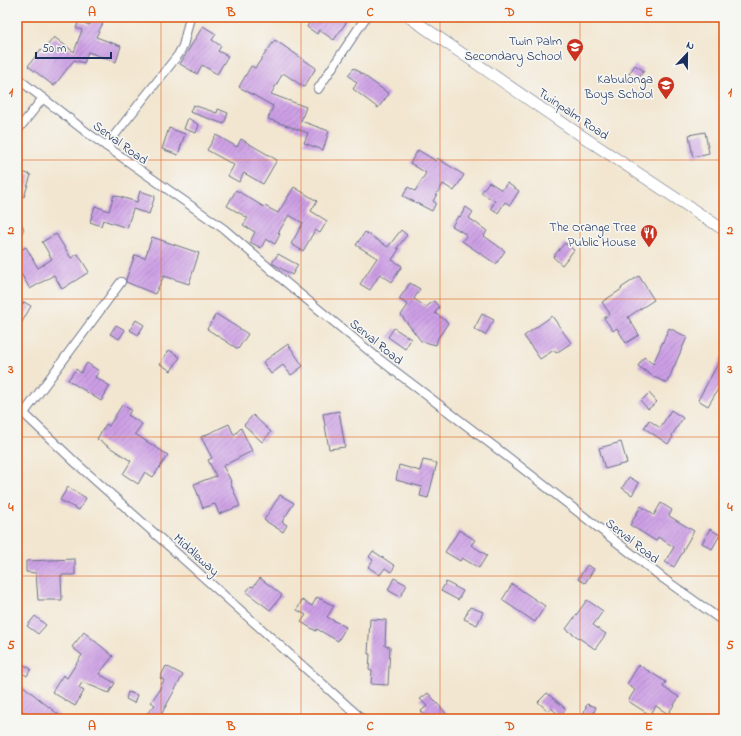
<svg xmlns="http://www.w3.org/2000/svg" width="741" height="736" font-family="'Indie Flower',sans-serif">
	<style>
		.building { fill: url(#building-hatch) }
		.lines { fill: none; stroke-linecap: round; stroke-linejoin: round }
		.minor-casing { stroke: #666f86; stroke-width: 10 }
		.secondary-casing { stroke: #666f86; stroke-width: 12 }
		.minor { stroke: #fff; stroke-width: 8 }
		.secondary { stroke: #fff; stroke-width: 11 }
		.grid { fill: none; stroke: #de5710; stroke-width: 1; stroke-opacity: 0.55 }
		.labels { text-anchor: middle; stroke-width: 3.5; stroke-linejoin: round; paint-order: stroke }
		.poi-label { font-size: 13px; fill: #1b2f5e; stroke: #f6f6f2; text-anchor: end }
		.street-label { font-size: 13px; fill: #1b2f5e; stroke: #f6f6f2 }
		.neatline { fill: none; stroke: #de5710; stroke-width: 1.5 }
		.grid-label { font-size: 13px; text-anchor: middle; font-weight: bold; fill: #de5710 }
	</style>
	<defs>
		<pattern id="building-hatch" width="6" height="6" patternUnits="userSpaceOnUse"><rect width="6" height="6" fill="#cd9fe5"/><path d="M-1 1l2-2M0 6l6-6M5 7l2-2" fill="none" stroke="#a682bd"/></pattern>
	</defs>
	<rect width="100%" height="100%" fill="#f6f6f2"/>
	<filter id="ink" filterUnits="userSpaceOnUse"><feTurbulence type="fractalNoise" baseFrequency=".025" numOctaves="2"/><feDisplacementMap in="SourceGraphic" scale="8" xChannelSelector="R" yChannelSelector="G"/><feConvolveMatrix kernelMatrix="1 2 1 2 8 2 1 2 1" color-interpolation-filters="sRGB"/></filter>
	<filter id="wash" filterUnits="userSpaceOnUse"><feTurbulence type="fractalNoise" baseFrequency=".012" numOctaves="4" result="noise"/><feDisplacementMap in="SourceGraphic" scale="16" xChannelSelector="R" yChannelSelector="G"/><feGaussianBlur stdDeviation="0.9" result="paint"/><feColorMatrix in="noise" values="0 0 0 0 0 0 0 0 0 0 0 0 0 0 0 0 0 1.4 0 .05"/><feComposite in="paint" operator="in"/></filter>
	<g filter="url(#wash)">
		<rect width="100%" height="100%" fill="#f2e6d0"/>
		<g id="blocks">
			<g class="building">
				<polygon points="93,17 103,23 96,37 121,46 116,62 88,52 84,63 74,60 54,86 28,66 41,49 43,51 54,37 74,52 82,30 76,28 79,21 89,25"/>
				<polygon points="301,17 350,17 334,40 319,30 317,34 307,27 309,23"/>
				<polygon points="203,26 216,34 212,40 221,46 218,51 228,56 217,74 202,65 197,74 180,64"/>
				<polygon points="275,40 316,68 304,87 283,73 271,94 306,107 301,121 329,131 323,150 304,143 308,133 268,119 273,106 239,87 251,66 255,68"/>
				<polygon points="635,65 644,71 637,80 629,74"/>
				<polygon points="354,68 389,94 378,108 353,89 357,83 348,75"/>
				<polygon points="193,105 217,113 218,109 228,113 224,124 190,112"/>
				<polygon points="188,118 199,125 196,133 184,129"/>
				<polygon points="169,128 185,134 178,155 162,149"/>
				<polygon points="705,132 709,153 693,157 689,135"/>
				<polygon points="216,135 237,147 241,139 277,160 263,184 244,173 239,182 228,176 234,165 207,150"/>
				<polygon points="418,150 436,161 437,158 464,175 454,191 443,184 433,201 436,203 432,211 403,196 408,187 415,191 426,173 410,163"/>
				<polygon points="17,170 31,175 24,197 17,195"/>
				<polygon points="489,182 502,190 507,183 519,191 510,205 505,202 498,213 491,208 495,201 481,193"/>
				<polygon points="294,187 317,201 311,211 327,221 320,233 315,230 303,251 291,244 303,223 289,215 278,233 280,234 275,244 266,239 261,248 250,242 255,232 243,225 248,218 227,206 236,190 264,207 265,206 278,213"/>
				<polygon points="140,191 155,196 149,214 133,209 127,228 103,220 101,226 90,222 95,206 109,211 114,195 137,202"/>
				<polygon points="466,207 473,212 469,218 487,231 484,236 505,251 496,264 462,241 467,235 452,226 458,216 460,217"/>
				<polygon points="401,230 407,235 397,248 399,249 392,260 402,266 392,282 380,274 370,290 360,284 377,258 356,245 365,232 388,247"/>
				<polygon points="56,234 71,258 78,254 89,272 62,289 54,275 30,289 17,267 17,252 26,247 38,268 52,259 42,242"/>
				<polygon points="152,237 199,253 189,284 164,276 155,294 126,282 126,279 135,255 145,258"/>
				<polygon points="565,243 574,250 562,265 553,257"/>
				<polygon points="278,254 298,265 292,275 272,263"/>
				<polygon points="639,276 654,300 628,317 639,335 626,343 617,328 613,331 604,318 610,314 602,302 622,289 621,288"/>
				<polygon points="410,283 420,289 414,299 426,307 434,301 439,307 435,313 445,320 448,323 438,338 436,345 421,341 401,315 408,305 399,299"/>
				<polygon points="24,302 31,306 17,331 17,313"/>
				<polygon points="216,314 248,334 238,349 207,329"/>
				<polygon points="482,314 494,320 485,335 474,329"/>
				<polygon points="552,316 571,343 556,353 554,350 540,359 524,336"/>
				<polygon points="136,320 144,325 138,335 130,330"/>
				<polygon points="116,325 125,330 119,339 110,334"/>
				<polygon points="394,328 411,339 405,349 388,337"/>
				<polygon points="669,328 687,337 667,383 654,377 638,366 644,357 653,364"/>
				<polygon points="288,344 303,366 291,375 283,365 271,374 263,362"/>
				<polygon points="169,350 180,357 171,371 160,364"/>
				<polygon points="724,353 724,388 720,386 708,406 698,400"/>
				<polygon points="87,363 99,371 95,377 110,386 101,401 68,380 76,369 81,373"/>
				<polygon points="649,393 657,402 648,409 641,401"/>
				<polygon points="122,405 131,410 128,415 142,424 135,434 168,455 153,477 145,472 138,484 123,474 131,461 97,439 106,424 109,426"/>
				<polygon points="671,410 683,418 672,435 673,437 668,444 644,428 649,420 660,428"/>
				<polygon points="339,411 345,447 329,449 323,414"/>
				<polygon points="253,415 271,432 262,442 244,425"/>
				<polygon points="229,424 234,435 241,428 252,451 223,466 231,481 230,482 240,506 219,514 215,504 203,508 194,484 216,476 208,460 212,458 201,437"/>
				<polygon points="621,442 627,463 605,469 599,448"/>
				<polygon points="423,460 437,463 428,498 420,496 422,487 396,480 399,465 420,471"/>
				<polygon points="629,477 639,483 632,495 622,488"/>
				<polygon points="68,487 86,498 79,510 60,500"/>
				<polygon points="280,495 294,503 282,522 287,525 283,532 264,520"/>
				<polygon points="661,503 672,510 669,516 694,531 683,550 684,550 674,567 665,562 674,547 658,537 656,541 630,525 641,506 654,515"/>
				<polygon points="710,529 720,535 712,549 702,543"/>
				<polygon points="459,530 475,540 471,545 487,555 479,568 462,558 460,561 445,552"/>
				<polygon points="373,551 395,566 391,572 385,568 380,575 368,567 373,560 369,557"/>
				<polygon points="75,559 75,575 61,575 62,600 38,600 36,573 26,572 26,561"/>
				<polygon points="587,565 594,569 585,583 578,579"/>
				<polygon points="260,578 282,595 270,610 246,592 251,586 253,587"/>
				<polygon points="394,578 407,585 400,597 388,590"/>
				<polygon points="446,582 463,591 458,600 441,591"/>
				<polygon points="512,584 545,606 535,622 502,600"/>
				<polygon points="317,597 334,606 327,617 346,627 338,641 317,629 316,631 301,622 306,615 297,610 302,600 312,606"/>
				<polygon points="587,600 603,611 593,625 606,634 595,649 566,629"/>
				<polygon points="470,607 483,612 477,625 464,619"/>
				<polygon points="35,616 46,625 38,634 27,626"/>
				<polygon points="370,619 386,620 385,646 390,647 388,685 371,684 372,671 369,670 370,654 368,654"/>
				<polygon points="84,632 113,656 99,674 115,683 109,693 82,682 79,688 84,691 75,706 52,692 63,675 67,678 82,655 72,647"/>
				<polygon points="17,661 31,669 27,676 17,670"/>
				<polygon points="639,665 666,682 663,687 679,697 668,714 656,706 650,715 628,701 635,690 627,684"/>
				<polygon points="166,666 183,675 162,713 168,719 142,719 155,705 151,702 158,692 164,680 160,678"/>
				<polygon points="17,681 44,703 64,719 33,719 17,706"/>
				<polygon points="128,692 137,695 134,703 126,699"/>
				<polygon points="428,693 451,719 428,719 421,711 427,706 420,699"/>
				<polygon points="547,693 566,709 560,716 551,708 548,711 538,702"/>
				<polygon points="587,704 596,707 592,718 583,715"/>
			</g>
		</g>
	</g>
	<g filter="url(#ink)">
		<use href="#blocks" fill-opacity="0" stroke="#666f86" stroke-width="1"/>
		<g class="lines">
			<defs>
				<g id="minor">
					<polyline points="17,78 89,134 224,229 283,280 379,359 504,454 664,579 724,622"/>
					<polyline points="318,89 366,17"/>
					<polyline points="17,131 43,98"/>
					<polyline points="106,146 178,55 183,46 190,17"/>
					<polyline points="17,225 19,229"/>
					<polyline points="17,407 76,463 362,719"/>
					<polyline points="24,413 121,282"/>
				</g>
				<polyline id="secondary" points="409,17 570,128 582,136 724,230"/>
			</defs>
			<use href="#minor" class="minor-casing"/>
			<use href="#secondary" class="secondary-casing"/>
			<use href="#minor" class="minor"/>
			<use href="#secondary" class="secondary"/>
		</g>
	</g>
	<path class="grid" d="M161 17V719M301 17V719M440 17V719M580 17V719M17 160H724M17 299H724M17 437H724M17 576H724"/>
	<defs>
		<symbol id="school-pin" viewBox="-11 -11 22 30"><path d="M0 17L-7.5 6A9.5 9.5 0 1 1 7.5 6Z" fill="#c8321e" stroke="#f6f6f2"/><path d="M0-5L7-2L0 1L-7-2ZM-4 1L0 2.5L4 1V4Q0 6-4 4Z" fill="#fff"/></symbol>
		<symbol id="restaurant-pin" viewBox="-11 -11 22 30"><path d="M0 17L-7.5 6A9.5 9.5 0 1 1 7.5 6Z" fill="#c8321e" stroke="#f6f6f2"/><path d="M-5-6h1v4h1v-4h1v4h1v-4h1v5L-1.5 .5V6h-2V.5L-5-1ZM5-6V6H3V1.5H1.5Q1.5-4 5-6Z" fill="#fff"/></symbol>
	</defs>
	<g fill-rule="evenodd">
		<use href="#school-pin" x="565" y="37" width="20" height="27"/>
		<use href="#school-pin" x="656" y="75" width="20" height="27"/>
		<use href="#restaurant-pin" x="639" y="223" width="20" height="27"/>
	</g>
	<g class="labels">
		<g class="poi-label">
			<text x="562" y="45">Twin Palm<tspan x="562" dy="15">Secondary School</tspan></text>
			<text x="653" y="83">Kabulonga<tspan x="653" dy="15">Boys School</tspan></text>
			<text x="636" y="231">The Orange Tree<tspan x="636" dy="15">Public House</tspan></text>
		</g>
		<g class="street-label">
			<text transform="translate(574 113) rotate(34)" y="5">Twinpalm Road</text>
			<text transform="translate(121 142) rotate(36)" y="5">Serval Road</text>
			<text transform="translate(377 341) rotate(39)" y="5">Serval Road</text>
			<text transform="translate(633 540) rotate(38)" y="5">Serval Road</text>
			<text transform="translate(197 554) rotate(42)" y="5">Middleway</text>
		</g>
	</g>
	<rect width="741" height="736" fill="none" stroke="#f6f6f2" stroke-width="44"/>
	<g transform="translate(687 54) rotate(22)" stroke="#f6f6f2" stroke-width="3" paint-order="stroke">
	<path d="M0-3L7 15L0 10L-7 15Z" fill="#1b2f5e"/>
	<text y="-6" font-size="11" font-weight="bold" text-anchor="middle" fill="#1b2f5e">N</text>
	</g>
	<path d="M36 52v6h75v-6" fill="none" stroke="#1b2f5e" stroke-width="2"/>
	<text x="42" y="52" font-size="12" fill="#1b2f5e" stroke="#f6f6f2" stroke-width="3" paint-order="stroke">50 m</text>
	<rect x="22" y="22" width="697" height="692" class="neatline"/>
	<g class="grid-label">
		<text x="92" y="16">A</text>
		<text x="231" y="16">B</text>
		<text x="370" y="16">C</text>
		<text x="510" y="16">D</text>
		<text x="649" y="16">E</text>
		<text x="11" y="96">1</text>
		<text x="730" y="96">1</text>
		<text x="11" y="234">2</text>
		<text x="730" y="234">2</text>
		<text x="11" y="373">3</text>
		<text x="730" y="373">3</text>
		<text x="11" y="511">4</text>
		<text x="730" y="511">4</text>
		<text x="11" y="649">5</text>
		<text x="730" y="649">5</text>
		<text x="92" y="730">A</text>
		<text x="231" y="730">B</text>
		<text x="370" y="730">C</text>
		<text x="510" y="730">D</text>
		<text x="649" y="730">E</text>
	</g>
</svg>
